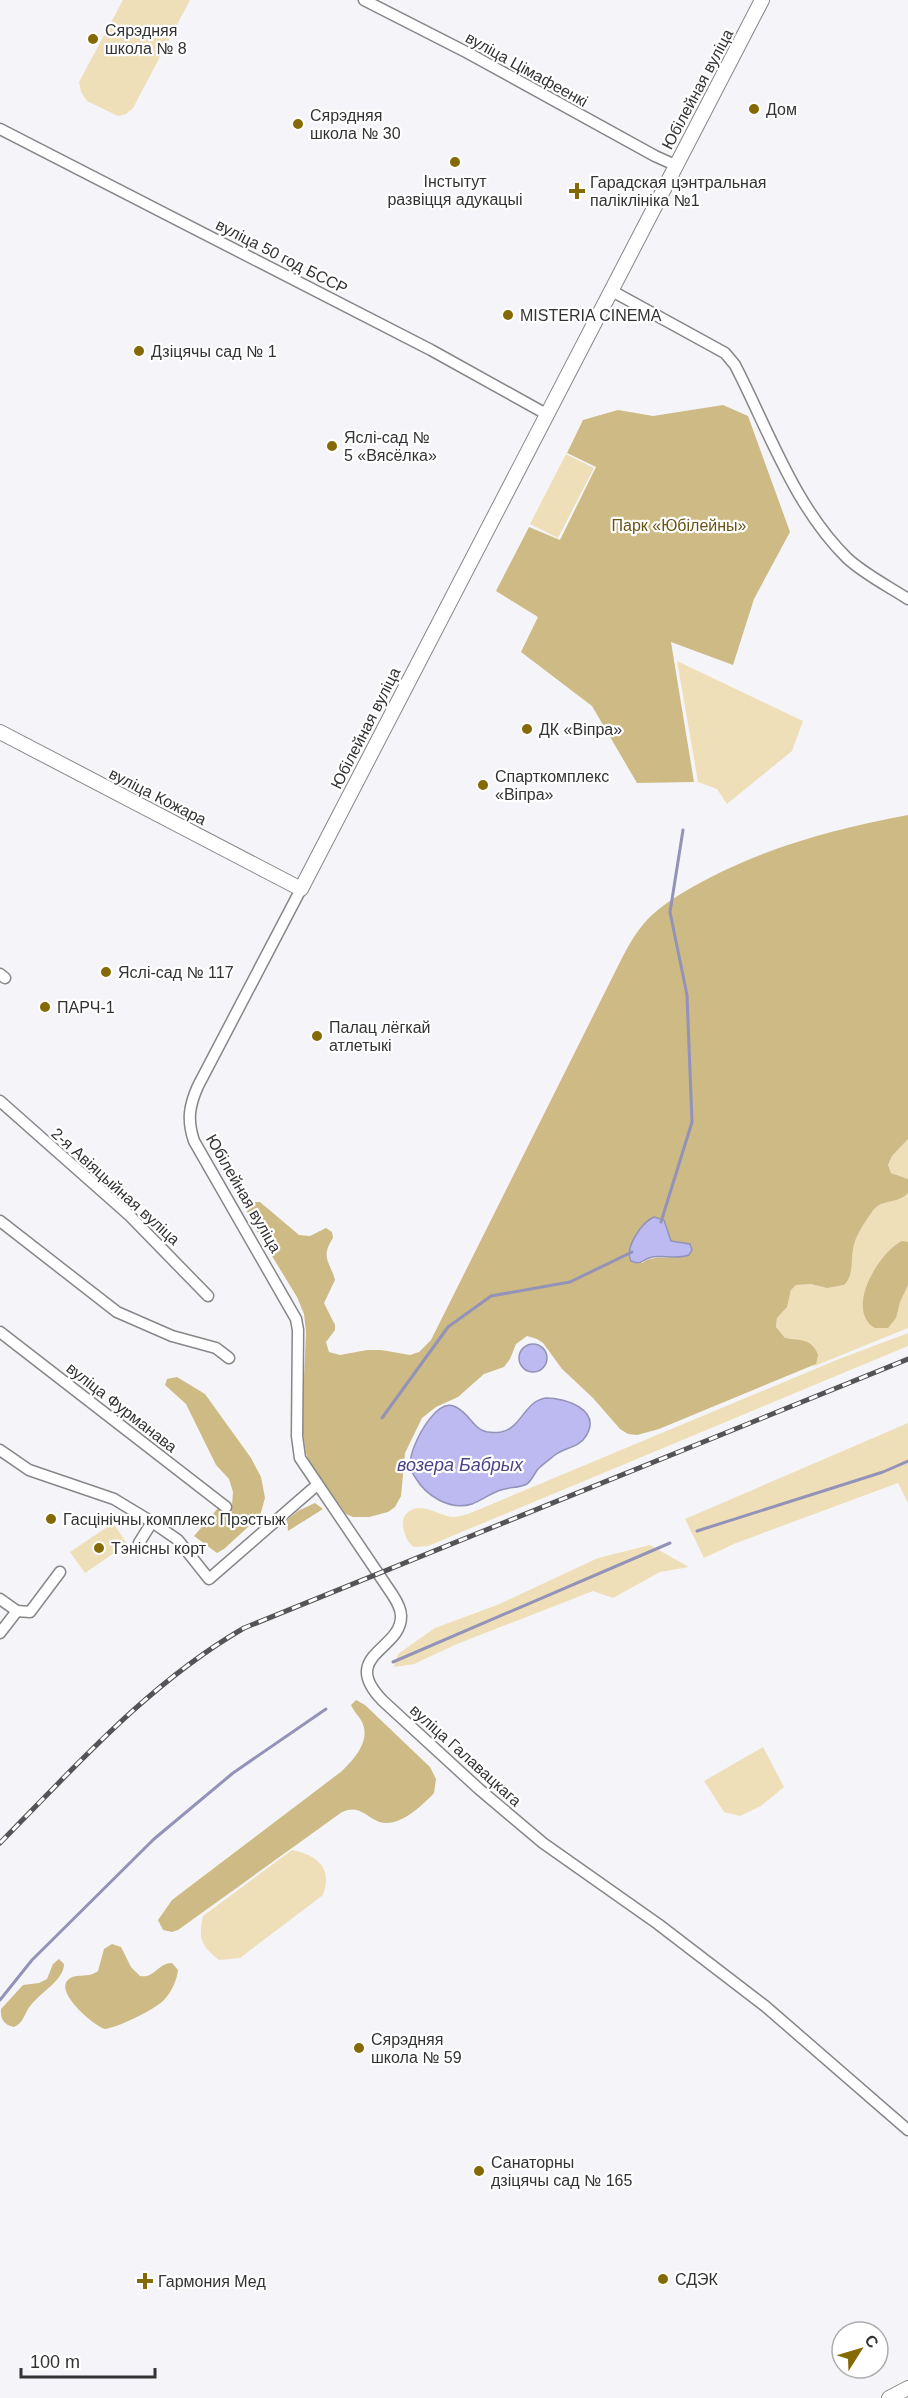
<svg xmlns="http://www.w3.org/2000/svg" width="908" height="2398" font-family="Arial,sans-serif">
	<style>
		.green { fill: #eedfb8 }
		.forest { fill: #ceba84; fill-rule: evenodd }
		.water { fill: #bcbaf0; stroke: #9392b8; stroke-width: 1.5 }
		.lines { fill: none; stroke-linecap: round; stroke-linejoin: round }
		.stream { stroke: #9392b8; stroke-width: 3 }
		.minor-casing { stroke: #87878a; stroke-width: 13 }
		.major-casing { stroke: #87878a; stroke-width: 16 }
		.minor { stroke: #fff; stroke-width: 10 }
		.major { stroke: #fff; stroke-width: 14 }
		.rail-casing { stroke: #545456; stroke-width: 5 }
		.rail { stroke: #fff; stroke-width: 3; stroke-dasharray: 9; stroke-linecap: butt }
		.poi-dot { fill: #856904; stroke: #fff; stroke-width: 2 }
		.labels { text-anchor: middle; stroke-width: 4.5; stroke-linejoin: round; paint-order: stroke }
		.poi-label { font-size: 16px; fill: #333334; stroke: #fff; text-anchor: start }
		.street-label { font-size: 16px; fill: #333334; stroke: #fff }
		.park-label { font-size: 16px; fill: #695413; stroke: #fff }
		.water-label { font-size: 18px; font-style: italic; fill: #4b4384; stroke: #fff }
	</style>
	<rect width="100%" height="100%" fill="#f5f5f9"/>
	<g class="green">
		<polygon points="123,0 190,0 133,108 126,114 118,116 87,101 81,92 79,82"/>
		<polygon points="566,454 594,468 558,538 530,524"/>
		<polygon points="677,661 803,721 792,751 727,804 717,789 698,782"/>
		<polygon points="908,1139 908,1179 891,1173 888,1165 892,1156"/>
		<path d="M908 1193V1328L812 1367 816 1364 797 1339 785 1338 776 1327 777 1318 787 1307 791 1290 796 1285 811 1284 827 1288 844 1285C855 1275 850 1258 854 1245 857 1233 865 1222 872 1212 881 1198 898 1204 908 1193Z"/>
		<path d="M908 1333V1346L428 1546 414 1547C408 1543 406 1538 404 1531 402 1525 402 1518 407 1513 420 1500 439 1516 453 1517 458 1517 463 1515 468 1514L839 1359Z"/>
		<polygon points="908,1423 908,1503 898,1483 736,1543 704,1558 685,1519"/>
		<polygon points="113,1523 127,1544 85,1573 70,1552"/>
		<polygon points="650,1545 689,1567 660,1572 613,1598 593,1591 457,1644 414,1664 394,1667 398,1654 435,1628 497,1605 598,1558"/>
		<polygon points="763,1747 784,1787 761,1806 740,1816 724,1812 704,1781"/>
		<path d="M292 1850C317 1855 333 1868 323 1895L240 1958 219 1960C201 1945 198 1940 203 1916Z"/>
	</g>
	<g class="forest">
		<polygon points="723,405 748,416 790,532 754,599 733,665 671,642 694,782 637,783 592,706 521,652 538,617 496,591 529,527 560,540 596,467 567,453 583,420 618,410 653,416"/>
		<path d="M908 815V1139L892 1156 888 1165 891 1173 908 1179V1193C897 1205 881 1198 872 1212 865 1222 857 1233 854 1245 850 1258 855 1275 844 1285L827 1288 811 1284 796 1285 791 1290 787 1307 777 1318 776 1327 785 1338C799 1340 813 1339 818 1355L816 1364 659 1429 637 1435 628 1434 620 1429 593 1398 562 1369 543 1343 537 1339 527 1336 516 1344 510 1359 504 1367 484 1374 458 1397 436 1407 422 1418 405 1453 401 1496 395 1507 388 1512 369 1517H353L346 1514 310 1464 306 1453 302 1426 306 1332 304 1314 297 1297 250 1220 247 1211 248 1205 253 1202H260L299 1235 310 1236 326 1228 332 1232 333 1238C320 1258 330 1261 335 1280L324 1303 335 1325V1330L326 1342 329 1352 340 1355 367 1350H381L410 1355 419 1352 431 1340 623 956C631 941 640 926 652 915 672 897 696 885 719 873 781 843 840 828 908 815ZM664 1220 671 1241 676 1243H687L692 1247V1251C677 1263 657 1252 642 1263L629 1253 642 1226Z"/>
		<path d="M902 1241 908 1242V1285L900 1302 896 1318 888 1328H875C844 1310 879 1252 902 1241Z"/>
		<polygon points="177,1377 205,1394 251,1458 261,1477 265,1498 260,1516 224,1549 217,1553 194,1536 219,1507 225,1511 232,1505 233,1492 229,1479 216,1465 186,1404 165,1385 167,1379"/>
		<polygon points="315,1503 323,1509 288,1531 287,1520 298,1511"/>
		<path d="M356 1700 365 1705 430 1767 436 1779 434 1793C422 1806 397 1830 377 1821 363 1814 358 1805 342 1812L178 1930 172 1932 163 1930 158 1920 172 1900 342 1771C354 1759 371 1741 362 1722 359 1716 354 1712 351 1705Z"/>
		<path d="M112 1944 121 1947 131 1967 140 1976C154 1979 158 1963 172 1963L178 1970C177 1980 171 1993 164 2000 154 2010 119 2027 105 2029 93 2025 57 1994 67 1981 74 1972 89 1979 98 1971L104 1949Z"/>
		<path d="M59 1959 64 1964C64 1980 41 1992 31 2005 24 2013 24 2023 14 2027 4 2025 0 2019 1 2009L23 1985 39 1983 47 1979 53 1964Z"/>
	</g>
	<g class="water">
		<path d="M654 1217 664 1220 671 1241 690 1244 692 1250 689 1255C676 1260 661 1254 649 1258 641 1261 640 1265 631 1261 624 1248 642 1222 654 1217Z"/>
		<circle cx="533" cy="1358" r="14"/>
		<path d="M546 1398C566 1398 602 1410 586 1436 579 1448 565 1447 555 1455 550 1459 543 1464 538 1469 534 1474 532 1480 527 1484 520 1488 509 1487 501 1490 491 1493 482 1500 472 1504 450 1511 426 1496 415 1477 408 1468 410 1457 414 1447 419 1434 438 1397 456 1407 475 1417 472 1436 501 1432 522 1428 524 1401 546 1398Z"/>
	</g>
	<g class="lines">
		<g class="stream">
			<polyline points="661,1222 692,1122 687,995 670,912 683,830"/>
			<polyline points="382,1418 448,1327 491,1296 570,1282 632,1252"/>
			<polyline points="697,1531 883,1472 908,1461"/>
			<polyline points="393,1662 670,1543"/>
			<polyline points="0,2000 32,1960 154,1839 233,1773 326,1709"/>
		</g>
		<defs>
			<g id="minor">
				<polyline points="364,0 468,53 655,156 675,165"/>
				<polyline points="0,129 431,350 548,415"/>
				<path d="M612 291 725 353 735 365C768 429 794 506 847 558 864 574 888 586 908 599"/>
				<path d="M301 889 198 1086C189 1106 187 1120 194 1141L296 1319 298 1330 297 1436 300 1458 392 1594C396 1600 401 1608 401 1616 402 1650 338 1655 383 1701L479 1789 543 1843 658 1924 765 2006 908 2130"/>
				<polyline points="0,974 5,978"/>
				<polyline points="0,1101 130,1216 208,1296"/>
				<polyline points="0,1221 117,1312 172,1336 216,1348 229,1358"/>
				<polyline points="0,1332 226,1507"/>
				<polyline points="0,1450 29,1470 114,1499 152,1522 178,1540 209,1579 317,1485"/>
				<polyline points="139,1543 152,1522"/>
				<polyline points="0,1599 17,1611 30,1612 60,1572"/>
				<polyline points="0,1633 17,1611"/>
			</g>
			<g id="major">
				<polyline points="0,732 301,889 762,0"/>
				<polyline points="889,2398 908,2388"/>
			</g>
		</defs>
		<use href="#minor" class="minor-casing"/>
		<use href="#major" class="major-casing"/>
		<use href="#minor" class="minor"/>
		<use href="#major" class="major"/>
		<defs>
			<path id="rail" d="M0 1843C76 1766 149 1683 244 1628L908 1359"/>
		</defs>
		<use href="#rail" class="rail-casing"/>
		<use href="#rail" class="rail"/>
	</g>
	<g class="poi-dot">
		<circle cx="93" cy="39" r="6"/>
		<circle cx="754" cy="109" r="6"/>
		<circle cx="298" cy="124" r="6"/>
		<circle cx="455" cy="162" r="6"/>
		<path d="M574 182h6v6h6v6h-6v6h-6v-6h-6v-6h6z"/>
		<circle cx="508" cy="315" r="6"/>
		<circle cx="139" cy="351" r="6"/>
		<circle cx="332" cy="446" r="6"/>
		<circle cx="527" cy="729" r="6"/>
		<circle cx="483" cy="785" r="6"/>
		<circle cx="106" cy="972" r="6"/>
		<circle cx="45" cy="1007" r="6"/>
		<circle cx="317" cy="1036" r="6"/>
		<circle cx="51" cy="1519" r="6"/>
		<circle cx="99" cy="1548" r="6"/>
		<circle cx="359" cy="2048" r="6"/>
		<circle cx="479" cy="2171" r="6"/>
		<circle cx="663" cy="2279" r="6"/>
		<path d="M142 2272h6v6h6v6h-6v6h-6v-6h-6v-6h6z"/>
	</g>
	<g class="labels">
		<g class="poi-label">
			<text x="105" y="36">Сярэдняя<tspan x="105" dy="18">школа № 8</tspan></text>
			<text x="766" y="115">Дом</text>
			<text x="310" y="121">Сярэдняя<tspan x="310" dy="18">школа № 30</tspan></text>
			<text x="455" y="187" text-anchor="middle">Інстытут<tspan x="455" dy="18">развіцця адукацыі</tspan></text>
			<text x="590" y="188">Гарадская цэнтральная<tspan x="590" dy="18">паліклініка №1</tspan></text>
			<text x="520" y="321">MISTERIA CINEMA</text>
			<text x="151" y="357">Дзіцячы сад № 1</text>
			<text x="344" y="443">Яслі-сад №<tspan x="344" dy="18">5 «Вясёлка»</tspan></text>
			<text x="539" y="735">ДК «Віпра»</text>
			<text x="495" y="782">Спарткомплекс<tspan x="495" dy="18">«Віпра»</tspan></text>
			<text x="118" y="978">Яслі-сад № 117</text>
			<text x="57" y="1013">ПАРЧ-1</text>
			<text x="329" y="1033">Палац лёгкай<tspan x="329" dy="18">атлетыкі</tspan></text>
			<text x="63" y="1525">Гасцінічны комплекс Прэстыж</text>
			<text x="111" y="1554">Тэнісны корт</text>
			<text x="371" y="2045">Сярэдняя<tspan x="371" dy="18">школа № 59</tspan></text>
			<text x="491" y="2168">Санаторны<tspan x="491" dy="18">дзіцячы сад № 165</tspan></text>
			<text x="675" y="2285">СДЭК</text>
			<text x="158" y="2287">Гармония Мед</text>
		</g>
		<g class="street-label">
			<text transform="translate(527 69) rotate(29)" y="6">вуліца Цімафеенкі</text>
			<text transform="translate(697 89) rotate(-62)" y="6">Юбілейная вуліца</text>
			<text transform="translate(282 256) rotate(27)" y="6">вуліца 50 год БССР</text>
			<text transform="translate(365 728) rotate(-63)" y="6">Юбілейная вуліца</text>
			<text transform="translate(158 796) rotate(27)" y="6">вуліца Кожара</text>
			<text transform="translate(116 1186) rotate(42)" y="6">2-я Авіяцыйная вуліца</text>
			<text transform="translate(244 1193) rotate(60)" y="6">Юбілейная вуліца</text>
			<text transform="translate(122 1407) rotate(38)" y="6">вуліца Фурманава</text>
			<text transform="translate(466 1755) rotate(42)" y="6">вуліца Галавацкага</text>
		</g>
		<g class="park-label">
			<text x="679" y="531">Парк «Юбілейны»</text>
		</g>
		<g class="water-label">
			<text x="460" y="1471">возера Бабрых</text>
		</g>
	</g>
	<g transform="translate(860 2350) rotate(53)"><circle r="28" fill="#ffffff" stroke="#adadae" stroke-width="1.5"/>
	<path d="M0-4.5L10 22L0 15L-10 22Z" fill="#856904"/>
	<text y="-9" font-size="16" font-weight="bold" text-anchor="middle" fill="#333334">С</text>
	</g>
	<path d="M21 2368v9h134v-9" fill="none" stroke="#333334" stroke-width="3"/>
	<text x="30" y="2368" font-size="18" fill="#333334" stroke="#ffffff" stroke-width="4.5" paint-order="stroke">100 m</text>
</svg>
